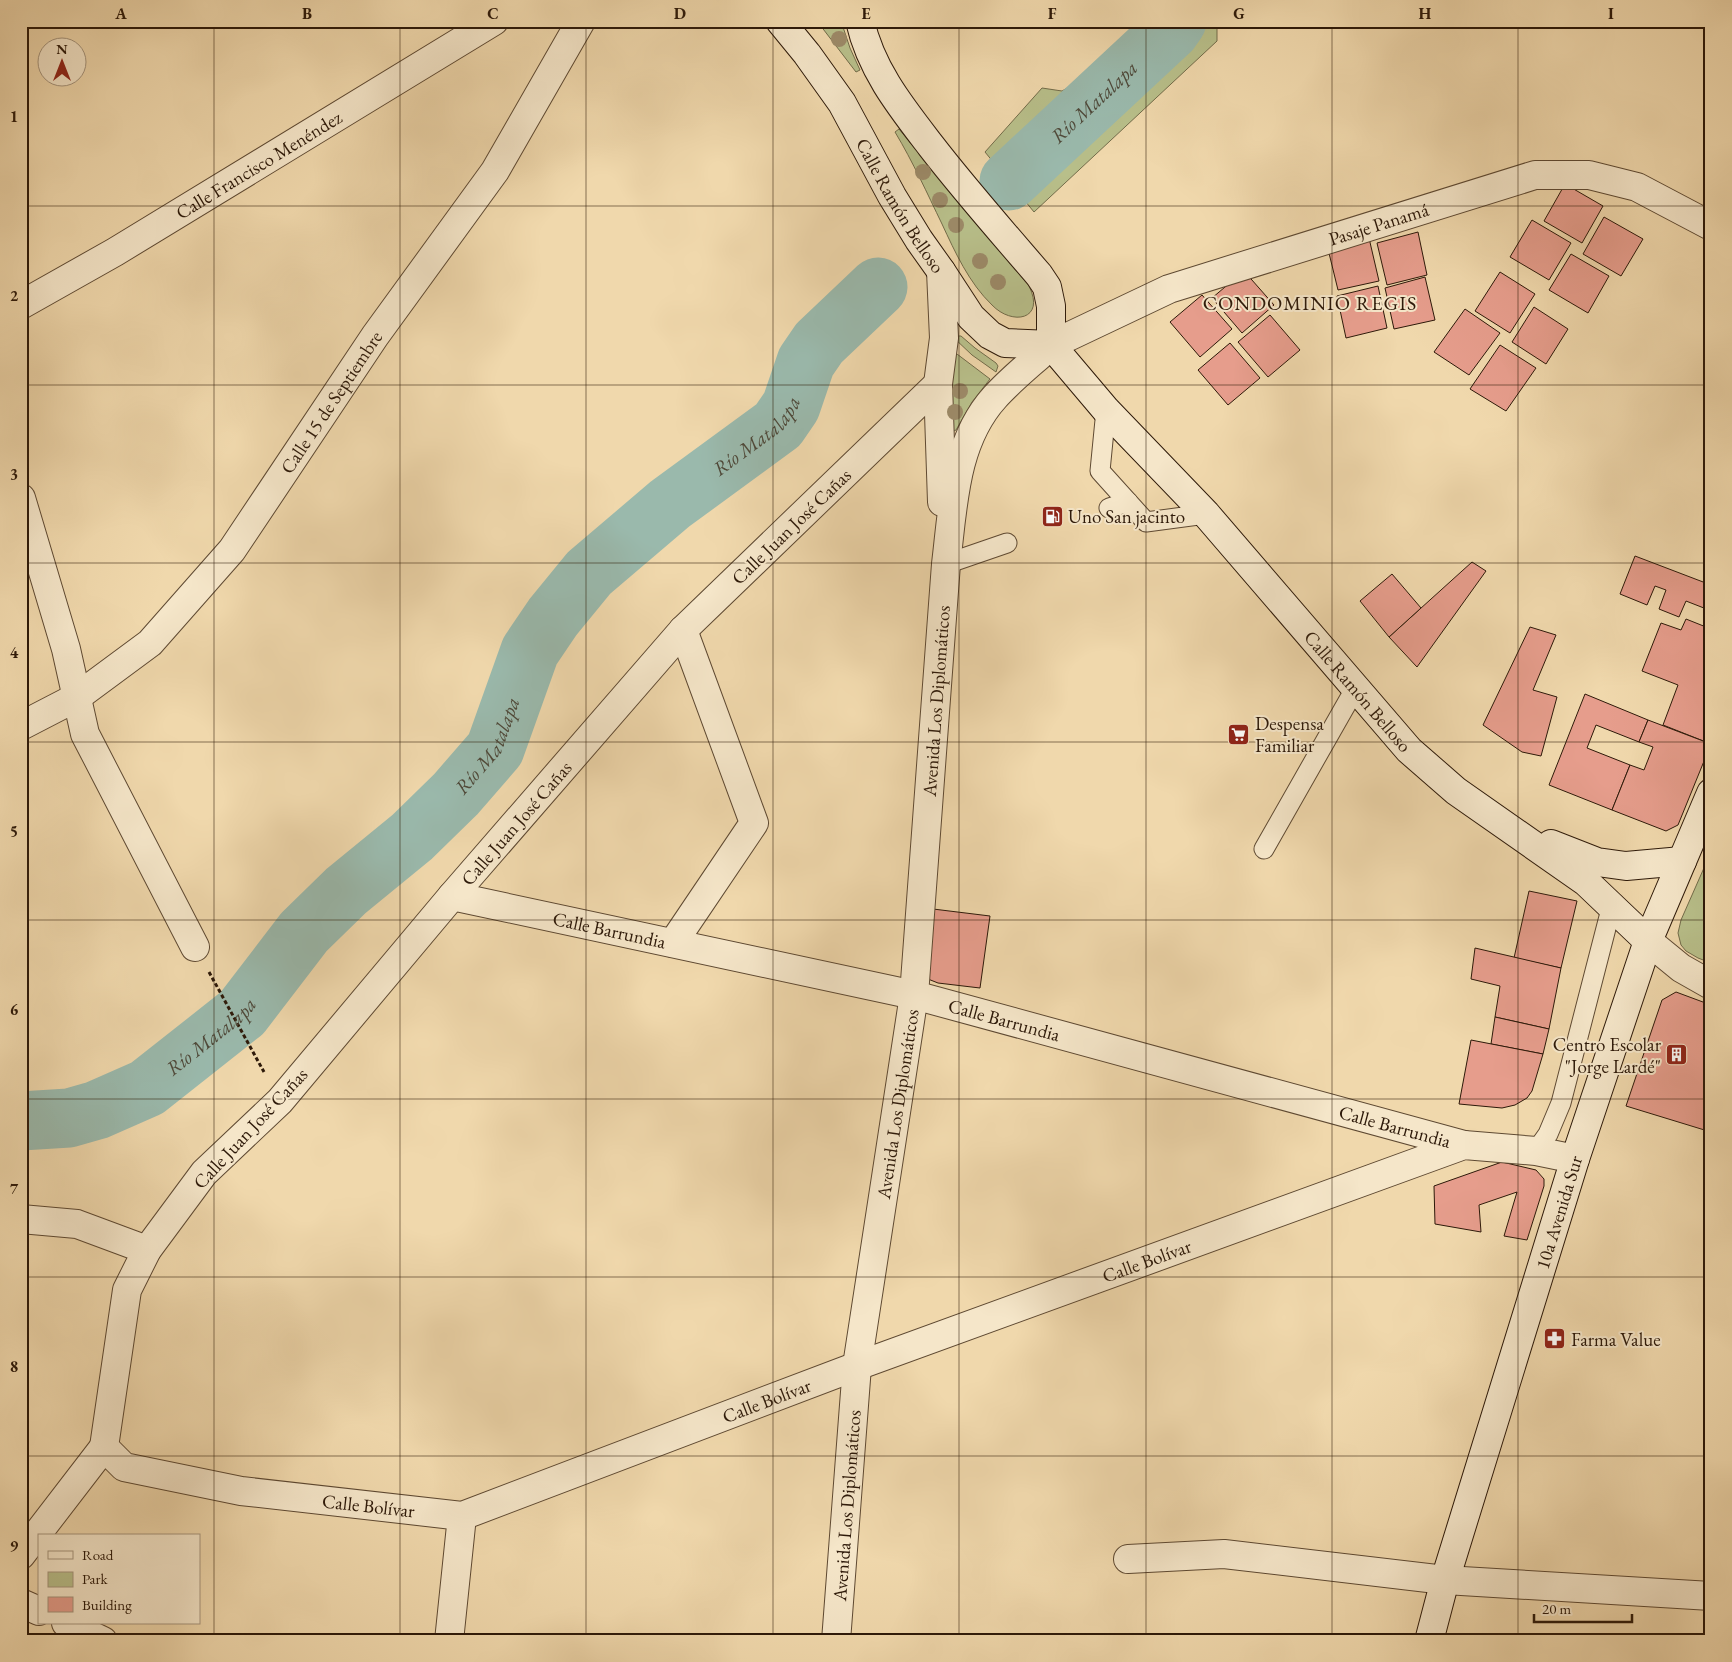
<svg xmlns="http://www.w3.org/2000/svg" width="1732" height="1662" font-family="'EB Garamond',serif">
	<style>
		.green { fill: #b8bf8a; stroke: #726c4a }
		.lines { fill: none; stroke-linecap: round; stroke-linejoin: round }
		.river { stroke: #9ab9ac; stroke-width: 59 }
		.building { fill: #e69d8c; stroke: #2d1909 }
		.service-casing { stroke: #5e4932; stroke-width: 21 }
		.pedestrian-casing { stroke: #5e4932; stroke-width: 30 }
		.minor-casing { stroke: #5e4932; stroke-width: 30 }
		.tertiary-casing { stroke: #5e4932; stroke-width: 30 }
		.secondary-casing { stroke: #2d1909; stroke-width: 30 }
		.path { stroke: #2d1909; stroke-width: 3; stroke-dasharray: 4 2.5; stroke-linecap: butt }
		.service { stroke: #f5e6c9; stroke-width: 19 }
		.pedestrian { stroke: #f5e6c9; stroke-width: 28 }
		.minor { stroke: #f5e6c9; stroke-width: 28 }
		.tertiary { stroke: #f5e6c9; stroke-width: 28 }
		.secondary { stroke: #f5e6c9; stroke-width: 28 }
		.tree { fill: #9c8a68 }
		.grid { fill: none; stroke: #2d1909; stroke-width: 1; stroke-opacity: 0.55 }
		.labels { text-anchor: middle; stroke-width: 4; stroke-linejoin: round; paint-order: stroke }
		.street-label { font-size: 19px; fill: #2d1909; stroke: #f5e6c9 }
		.poi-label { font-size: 19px; fill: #2d1909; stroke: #f5e6c9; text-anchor: start }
		.water-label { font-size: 20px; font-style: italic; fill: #4e493a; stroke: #f5e6c9 }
		.neighbourhood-label { font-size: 20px; letter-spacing: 1px; fill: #2d1909; stroke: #f5e6c9 }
		.neatline { fill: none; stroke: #2d1909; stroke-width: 2 }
		.grid-label { font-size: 16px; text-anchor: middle; font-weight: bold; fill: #2d1909 }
	</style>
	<rect width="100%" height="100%" fill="#f0d8ac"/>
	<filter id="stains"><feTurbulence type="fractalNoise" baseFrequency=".004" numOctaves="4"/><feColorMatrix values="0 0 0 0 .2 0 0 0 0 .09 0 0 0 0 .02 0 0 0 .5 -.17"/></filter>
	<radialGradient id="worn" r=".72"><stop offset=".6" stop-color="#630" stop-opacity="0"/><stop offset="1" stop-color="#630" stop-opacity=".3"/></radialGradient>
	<g class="green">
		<polygon points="817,21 841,21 850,48 860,70 856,72"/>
		<polygon points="1143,21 1222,21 1217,27 1217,41 1034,212 985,152 1042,88 1062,91 1087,77"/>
		<path d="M899 129 1029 286C1046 320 1012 326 992 305 969 283 955 252 942 224 927 193 913 162 895 132Z"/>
		<polygon points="956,336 961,336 975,348 996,363 998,366 996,372 972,355 954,338"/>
		<polygon points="953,351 990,379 972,402 956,430 954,431 949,429"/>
		<polygon points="1711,852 1711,963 1698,958 1686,951 1681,945 1678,933 1681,920"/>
	</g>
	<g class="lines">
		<g class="river">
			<path id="s1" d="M1009 181 1170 31 1177 21"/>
			<path id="s2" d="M21 1121 69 1118 97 1110 147 1088 242 1013 304 932 346 891 412 837 456 794 495 749 530 651 553 617 589 573 670 504 778 425 791 406 806 362 819 343 878 287"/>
		</g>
	</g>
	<g class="building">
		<polygon points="1565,184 1603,206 1582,243 1544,221"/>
		<polygon points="1604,217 1643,239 1621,276 1583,254"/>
		<polygon points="1532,220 1571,243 1549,280 1510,257"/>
		<polygon points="1418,232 1427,275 1387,285 1377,243"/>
		<polygon points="1369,238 1379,281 1338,290 1328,249"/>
		<polygon points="1571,254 1609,276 1588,313 1549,290"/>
		<polygon points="1244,271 1274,305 1242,333 1212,298"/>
		<polygon points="1500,272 1535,294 1510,333 1475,311"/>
		<polygon points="1425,277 1435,320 1394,329 1385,288"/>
		<polygon points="1378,286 1387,328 1346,338 1337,296"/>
		<polygon points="1202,295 1232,329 1200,357 1170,322"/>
		<polygon points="1534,307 1568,329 1546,364 1512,342"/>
		<polygon points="1465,309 1500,333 1469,375 1434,352"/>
		<polygon points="1270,315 1300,350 1268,377 1238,342"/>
		<polygon points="1230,343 1260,378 1228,405 1198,370"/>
		<polygon points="1500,345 1536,368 1506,411 1470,389"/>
		<polygon points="1635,556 1711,585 1711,629 1703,626 1709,610 1686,601 1679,617 1659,609 1666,590 1655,586 1647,605 1620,594"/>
		<polygon points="1472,562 1486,571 1417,667 1389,637"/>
		<polygon points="1392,574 1421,608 1389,637 1360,601"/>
		<polygon points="1686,619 1711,629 1711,744 1663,725 1678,685 1642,671 1661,623 1681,630"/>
		<polygon points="1530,627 1556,635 1533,690 1557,697 1541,756 1522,752 1483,725"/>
		<polygon points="1585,694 1648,720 1639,742 1596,725 1587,748 1630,765 1612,810 1549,785"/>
		<polygon points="1648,720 1711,744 1678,825 1666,831 1612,810 1630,765 1644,770 1653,747 1639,742"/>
		<polygon points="1529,891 1577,901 1561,968 1514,958"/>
		<polygon points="933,909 990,916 980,988 938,983 923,977"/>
		<polygon points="1475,948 1561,968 1549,1029 1495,1017 1500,986 1471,979"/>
		<polygon points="1676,992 1711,1005 1711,1132 1626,1106 1662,1000"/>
		<polygon points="1495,1017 1549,1029 1543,1054 1491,1044"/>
		<polygon points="1471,1040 1543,1054 1532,1091 1527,1098 1515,1105 1502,1108 1459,1104"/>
		<polygon points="1502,1162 1536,1170 1544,1179 1544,1186 1527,1240 1504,1236 1517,1192 1479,1205 1481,1232 1435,1224 1434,1186"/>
	</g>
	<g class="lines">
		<defs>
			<g id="service">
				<polyline points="1106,410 1100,471 1146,522 1206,514"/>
				<polyline points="1109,508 1128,502"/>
				<polyline points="946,564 1007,543"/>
				<polyline points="1264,849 1355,689"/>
				<polyline points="1536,1151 1548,1134 1561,1103 1612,905"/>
			</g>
			<g id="pedestrian">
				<polyline points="673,943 754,823 683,630"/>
				<polyline points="21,1219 77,1224 147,1250"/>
			</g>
			<g id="minor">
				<path id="s3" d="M1051 345 1169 289 1535 175H1589L1637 187 1711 226"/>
				<path id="s4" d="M938 384 683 630 452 896 280 1101 204 1173 147 1250 127 1290 104 1447 124 1467 241 1491 462 1516 857 1366 1464 1145 1536 1151 1575 1159"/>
				<polyline points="21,498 66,649 85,734 195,947"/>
				<path id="s5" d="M452 896 914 995 1464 1145"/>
				<polyline points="1648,941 1681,968 1711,985"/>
				<polyline points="21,1555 104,1447"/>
				<polyline points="1128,1559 1224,1554 1445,1580 1711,1596"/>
				<polyline points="21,1603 39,1611"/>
				<polyline points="66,1623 103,1641"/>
				<polyline points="449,1641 462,1516"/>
			</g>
			<g id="tertiary">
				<polyline points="941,271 944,338 938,384 942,502"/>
				<path id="s6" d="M21 305 115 252 494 21"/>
				<path id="s7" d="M21 726 77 697 150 643 232 550 375 336 495 171 581 21"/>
				<path id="s8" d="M836 1641 857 1366 914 995 946 564C953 507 954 442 995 397 1012 378 1033 362 1051 345"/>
			</g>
			<g id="secondary">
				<path id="s9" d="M780 21 807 54 842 103 892 196 919 240 941 271 971 317 990 335 1005 343 1051 345"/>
				<path id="s10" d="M860 21C871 70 901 107 931 146 965 190 1002 232 1039 275L1047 287 1051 306V345L1106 410 1206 514 1409 750 1456 791 1586 882 1648 941"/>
				<polyline points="1551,844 1597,862 1626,866 1682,861"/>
				<path id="s11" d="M1429 1641 1445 1580 1575 1159 1648 941 1711 793"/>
			</g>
		</defs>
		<use href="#service" class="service-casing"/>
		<use href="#pedestrian" class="pedestrian-casing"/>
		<use href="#minor" class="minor-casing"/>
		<use href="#tertiary" class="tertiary-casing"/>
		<use href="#secondary" class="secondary-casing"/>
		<polyline class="path" points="209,972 264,1072"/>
		<use href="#service" class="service"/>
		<use href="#pedestrian" class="pedestrian"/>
		<use href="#minor" class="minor"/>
		<use href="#tertiary" class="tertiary"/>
		<use href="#secondary" class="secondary"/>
	</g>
	<g class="tree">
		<circle cx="839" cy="39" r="8"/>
		<circle cx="923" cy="172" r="8"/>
		<circle cx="940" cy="200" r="8"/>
		<circle cx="956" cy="225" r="8"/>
		<circle cx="980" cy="261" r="8"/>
		<circle cx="998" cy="282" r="8"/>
		<circle cx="960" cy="391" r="8"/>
		<circle cx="955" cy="412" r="8"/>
	</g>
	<path class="grid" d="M214 21V1641M400 21V1641M586 21V1641M773 21V1641M959 21V1641M1146 21V1641M1332 21V1641M1518 21V1641M21 206H1711M21 385H1711M21 563H1711M21 742H1711M21 920H1711M21 1099H1711M21 1277H1711M21 1456H1711"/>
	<defs>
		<symbol id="fuel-square" viewBox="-11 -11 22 22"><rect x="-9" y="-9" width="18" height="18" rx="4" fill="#8f2418" stroke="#f5e6c9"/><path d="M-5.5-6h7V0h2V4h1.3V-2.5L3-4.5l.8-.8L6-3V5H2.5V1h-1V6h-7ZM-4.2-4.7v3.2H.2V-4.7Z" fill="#fff"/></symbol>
		<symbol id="supermarket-square" viewBox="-11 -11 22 22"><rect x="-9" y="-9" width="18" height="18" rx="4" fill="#8f2418" stroke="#f5e6c9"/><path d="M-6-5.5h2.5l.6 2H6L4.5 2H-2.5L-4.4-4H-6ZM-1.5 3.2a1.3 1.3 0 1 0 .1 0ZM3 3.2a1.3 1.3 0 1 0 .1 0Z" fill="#fff"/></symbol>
		<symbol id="building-square" viewBox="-11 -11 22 22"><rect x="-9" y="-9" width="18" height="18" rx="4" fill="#8f2418" stroke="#f5e6c9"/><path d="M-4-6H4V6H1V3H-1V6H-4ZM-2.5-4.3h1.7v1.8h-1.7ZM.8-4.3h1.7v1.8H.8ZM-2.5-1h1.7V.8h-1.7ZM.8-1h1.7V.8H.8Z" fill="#fff"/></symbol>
		<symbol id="pharmacy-square" viewBox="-11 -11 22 22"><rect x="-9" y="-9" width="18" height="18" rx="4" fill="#8f2418" stroke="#f5e6c9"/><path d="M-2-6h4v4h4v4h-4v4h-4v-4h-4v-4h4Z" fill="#fff"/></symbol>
	</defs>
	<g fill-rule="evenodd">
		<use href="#fuel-square" x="1040" y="504" width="25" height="25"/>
		<use href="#supermarket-square" x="1226" y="722" width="25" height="25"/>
		<use href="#building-square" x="1664" y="1042" width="25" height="25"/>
		<use href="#pharmacy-square" x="1542" y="1326" width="25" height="25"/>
	</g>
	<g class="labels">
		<g class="street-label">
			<text dy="7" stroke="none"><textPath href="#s6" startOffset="276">Calle Francisco Menéndez</textPath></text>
			<text dy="7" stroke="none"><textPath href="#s9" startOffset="221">Calle Ramón Belloso</textPath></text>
			<text dy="7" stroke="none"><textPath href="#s3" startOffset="350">Pasaje Panamá</textPath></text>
			<text dy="7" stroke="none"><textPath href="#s7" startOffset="456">Calle 15 de Septiembre</textPath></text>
			<text transform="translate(791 526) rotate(-44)" y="7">Calle Juan José Cañas</text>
			<text dy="7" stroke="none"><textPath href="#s10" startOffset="849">Calle Ramón Belloso</textPath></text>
			<text dy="7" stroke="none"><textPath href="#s8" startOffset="946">Avenida Los Diplomáticos</textPath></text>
			<text transform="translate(516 823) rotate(-49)" y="7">Calle Juan José Cañas</text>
			<text dy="7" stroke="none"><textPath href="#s5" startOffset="161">Calle Barrundia</textPath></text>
			<text dy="7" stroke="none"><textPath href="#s5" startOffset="566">Calle Barrundia</textPath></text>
			<text dy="7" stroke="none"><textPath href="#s8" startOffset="541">Avenida Los Diplomáticos</textPath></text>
			<text dy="7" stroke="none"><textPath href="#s5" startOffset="971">Calle Barrundia</textPath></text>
			<text transform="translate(250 1128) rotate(-47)" y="7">Calle Juan José Cañas</text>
			<text dy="7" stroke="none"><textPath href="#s11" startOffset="448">10a Avenida Sur</textPath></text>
			<text dy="7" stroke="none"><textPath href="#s4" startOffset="2479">Calle Bolívar</textPath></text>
			<text dy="7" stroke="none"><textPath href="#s4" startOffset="2074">Calle Bolívar</textPath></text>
			<text dy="7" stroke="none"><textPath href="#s8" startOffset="136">Avenida Los Diplomáticos</textPath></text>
			<text dy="7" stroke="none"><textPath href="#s4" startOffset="1654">Calle Bolívar</textPath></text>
		</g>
		<g class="poi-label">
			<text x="1068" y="523">Uno San jacinto</text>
			<text x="1255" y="730">Despensa<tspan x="1255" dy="22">Familiar</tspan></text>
			<text x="1661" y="1051" text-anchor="end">Centro Escolar<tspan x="1661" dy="22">"Jorge Lardé"</tspan></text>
			<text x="1571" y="1346">Farma Value</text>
		</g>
		<g class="water-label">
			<text dy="7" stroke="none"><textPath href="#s1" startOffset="116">Río Matalapa</textPath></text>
			<text dy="7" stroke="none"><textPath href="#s2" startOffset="1039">Río Matalapa</textPath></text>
			<text dy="7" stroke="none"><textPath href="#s2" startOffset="619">Río Matalapa</textPath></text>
			<text dy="7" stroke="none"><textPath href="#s2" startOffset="214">Río Matalapa</textPath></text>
		</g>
		<g class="neighbourhood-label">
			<text x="1310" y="310">CONDOMINIO REGIS</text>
		</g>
	</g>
	<rect width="1732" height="1662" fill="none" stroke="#f0d8ac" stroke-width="55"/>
	<rect x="38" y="1534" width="162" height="90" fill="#f5e6c9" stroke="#a5947c"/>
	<rect x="48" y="1551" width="25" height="8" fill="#f5e6c9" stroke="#a5947c"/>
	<text x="82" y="1560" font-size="15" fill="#2d1909">Road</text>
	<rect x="48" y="1572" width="25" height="15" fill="#b8bf8a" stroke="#a5947c"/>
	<text x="82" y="1584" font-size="15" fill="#2d1909">Park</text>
	<rect x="48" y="1597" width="25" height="15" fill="#e69d8c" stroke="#a5947c"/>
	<text x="82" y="1610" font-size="15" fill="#2d1909">Building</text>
	<g transform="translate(62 62)"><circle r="24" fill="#f5e6c9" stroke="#a5947c"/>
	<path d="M0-4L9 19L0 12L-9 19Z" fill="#8f2418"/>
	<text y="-8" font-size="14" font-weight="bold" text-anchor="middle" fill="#2d1909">N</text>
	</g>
	<path d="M1534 1614v8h98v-8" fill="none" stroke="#2d1909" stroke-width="2.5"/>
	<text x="1542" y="1614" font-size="15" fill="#2d1909" stroke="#f5e6c9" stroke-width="4" paint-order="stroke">20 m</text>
	<rect x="28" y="28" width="1676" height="1606" class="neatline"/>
	<g class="grid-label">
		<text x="121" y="19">A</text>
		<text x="307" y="19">B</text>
		<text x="493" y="19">C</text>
		<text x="680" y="19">D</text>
		<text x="866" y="19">E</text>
		<text x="1052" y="19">F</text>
		<text x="1239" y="19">G</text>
		<text x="1425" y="19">H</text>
		<text x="1611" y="19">I</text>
		<text x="14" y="122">1</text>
		<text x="14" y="301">2</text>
		<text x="14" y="480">3</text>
		<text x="14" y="658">4</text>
		<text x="14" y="837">5</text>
		<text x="14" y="1015">6</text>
		<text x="14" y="1194">7</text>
		<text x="14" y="1372">8</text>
		<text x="14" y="1551">9</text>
	</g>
	<rect width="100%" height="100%" filter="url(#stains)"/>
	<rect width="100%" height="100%" fill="url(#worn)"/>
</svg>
